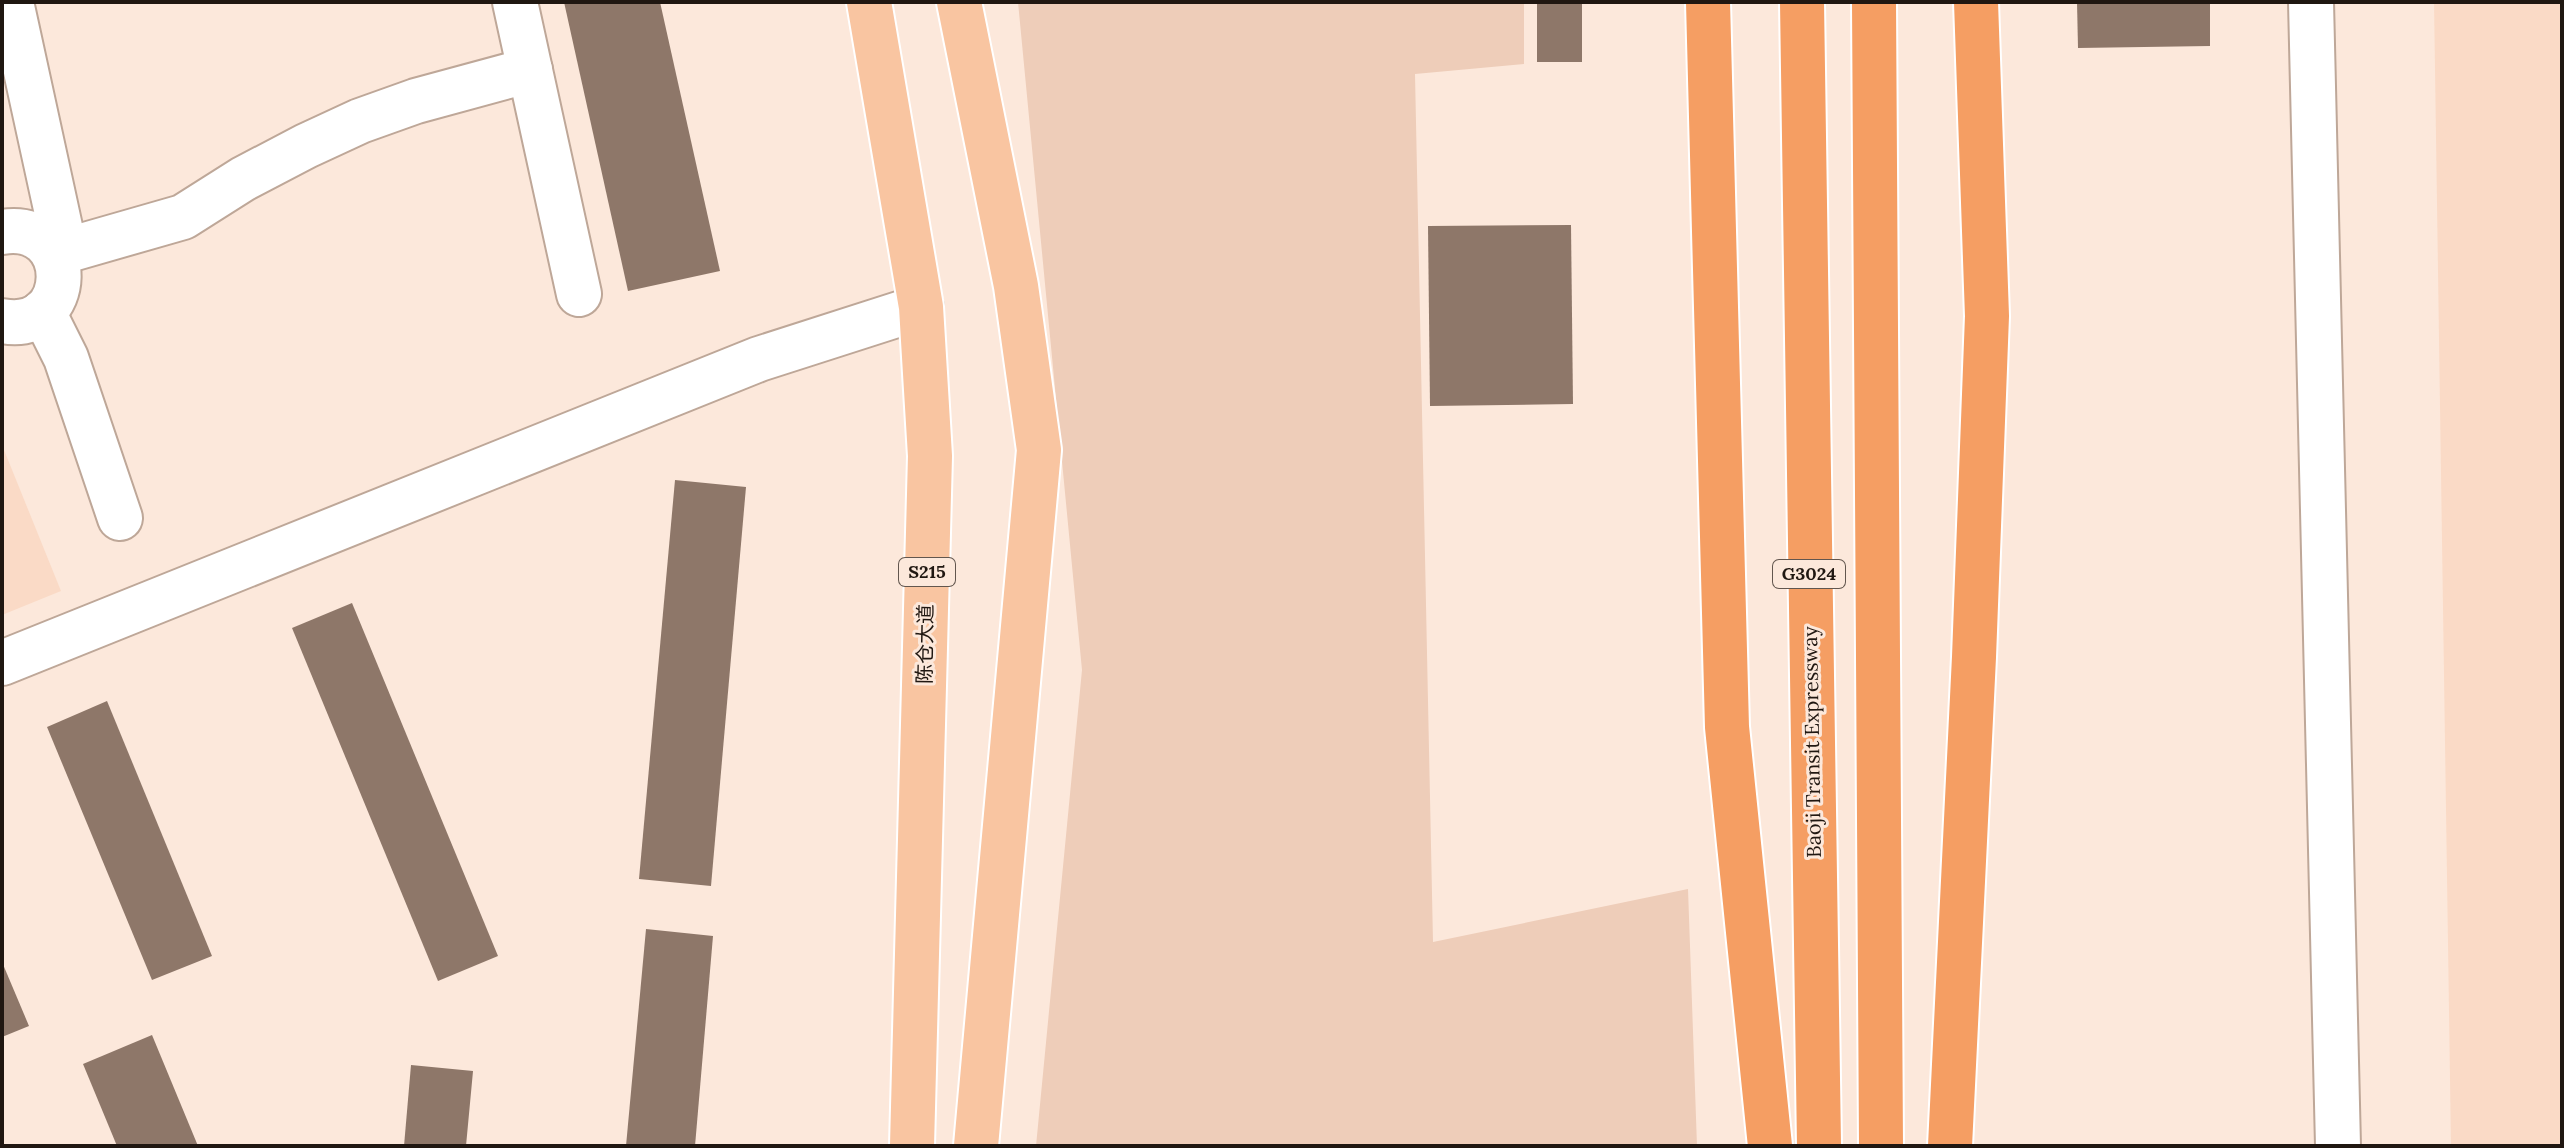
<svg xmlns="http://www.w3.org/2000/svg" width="2564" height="1148" font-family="Lora,'Noto Sans SC',serif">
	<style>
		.built { fill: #fadac6 }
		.green { fill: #eecdb9 }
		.building { fill: #8e7769 }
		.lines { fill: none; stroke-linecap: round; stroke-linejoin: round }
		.minor-casing { stroke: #bea798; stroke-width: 48 }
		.primary-casing { stroke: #fff; stroke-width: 48 }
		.motorway-casing { stroke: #fff; stroke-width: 48 }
		.minor { stroke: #fff; stroke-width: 44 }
		.primary { stroke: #f9c5a1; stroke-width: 44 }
		.motorway { stroke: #f59e63; stroke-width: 44 }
		.labels { text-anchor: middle; stroke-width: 6; stroke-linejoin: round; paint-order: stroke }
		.shield { fill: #fce8db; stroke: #62564e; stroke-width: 2 }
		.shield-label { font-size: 18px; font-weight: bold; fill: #201711 }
		.street-label { font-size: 20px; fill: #201711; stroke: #fce8db }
	</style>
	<rect width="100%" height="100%" fill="#fce8db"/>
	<g class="built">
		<polygon points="2434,2 2562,2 2562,1146 2451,1146"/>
		<polygon points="2,445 61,591 2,615"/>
	</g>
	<polygon class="green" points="1018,2 1524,2 1524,64 1415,74 1433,942 1688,889 1697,1146 1036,1146 1082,670"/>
	<g class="building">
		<polygon points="564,2 660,2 720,271 628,291"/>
		<rect x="1537" y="2" width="45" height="60"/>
		<polygon points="2077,2 2210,2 2210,46 2078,48"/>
		<polygon points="1571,225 1573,404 1430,406 1428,226"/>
		<polygon points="675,480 746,487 711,886 639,879"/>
		<polygon points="352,603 498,956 438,981 292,628"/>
		<polygon points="107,701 212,956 152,980 47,727"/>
		<polygon points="646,929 713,936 695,1146 626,1146"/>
		<polygon points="2,962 29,1026 2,1037"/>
		<polygon points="152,1035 198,1146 117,1146 83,1064"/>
		<polygon points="411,1065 473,1071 466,1146 404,1146"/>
	</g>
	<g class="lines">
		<defs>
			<g id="minor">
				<polyline points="11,2 65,250"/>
				<polyline points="515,2 579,294"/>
				<polyline points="2311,2 2338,1146"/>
				<path d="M2 232C79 220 76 335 2 321"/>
				<polyline points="54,254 183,217 243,179 306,146 360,121 416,101 530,70"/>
				<polyline points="43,312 66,358 120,518"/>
				<polyline points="2,663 759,359 921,307"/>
			</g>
			<g id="primary">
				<polyline points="869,2 921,307 930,456 912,1146"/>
				<polyline points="959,2 1016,286 1039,450 976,1146"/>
			</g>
			<g id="motorway">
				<polyline points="1708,2 1727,727 1770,1146"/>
				<polyline points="1802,2 1819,1146"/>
				<polyline points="1874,2 1881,1146"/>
				<polyline points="1950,1146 1974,657 1987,316 1976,2"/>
			</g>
		</defs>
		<use href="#minor" class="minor-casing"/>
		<use href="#primary" class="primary-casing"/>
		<use href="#motorway" class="motorway-casing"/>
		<use href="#minor" class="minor"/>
		<use href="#primary" class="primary"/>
		<use href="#motorway" class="motorway"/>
	</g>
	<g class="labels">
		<g class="shield">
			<rect x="899" y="558" width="56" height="28" rx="6"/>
			<rect x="1773" y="560" width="72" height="28" rx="6"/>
		</g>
		<g class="shield-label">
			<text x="927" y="578">S215</text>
			<text x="1809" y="580">G3024</text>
		</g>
		<g class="street-label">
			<text transform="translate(925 644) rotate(-89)" y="7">陈仓大道</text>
			<text transform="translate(1812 742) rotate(-91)" y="7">Baoji Transit Expressway</text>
		</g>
	</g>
	<rect width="2564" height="1148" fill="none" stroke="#201711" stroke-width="8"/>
</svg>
